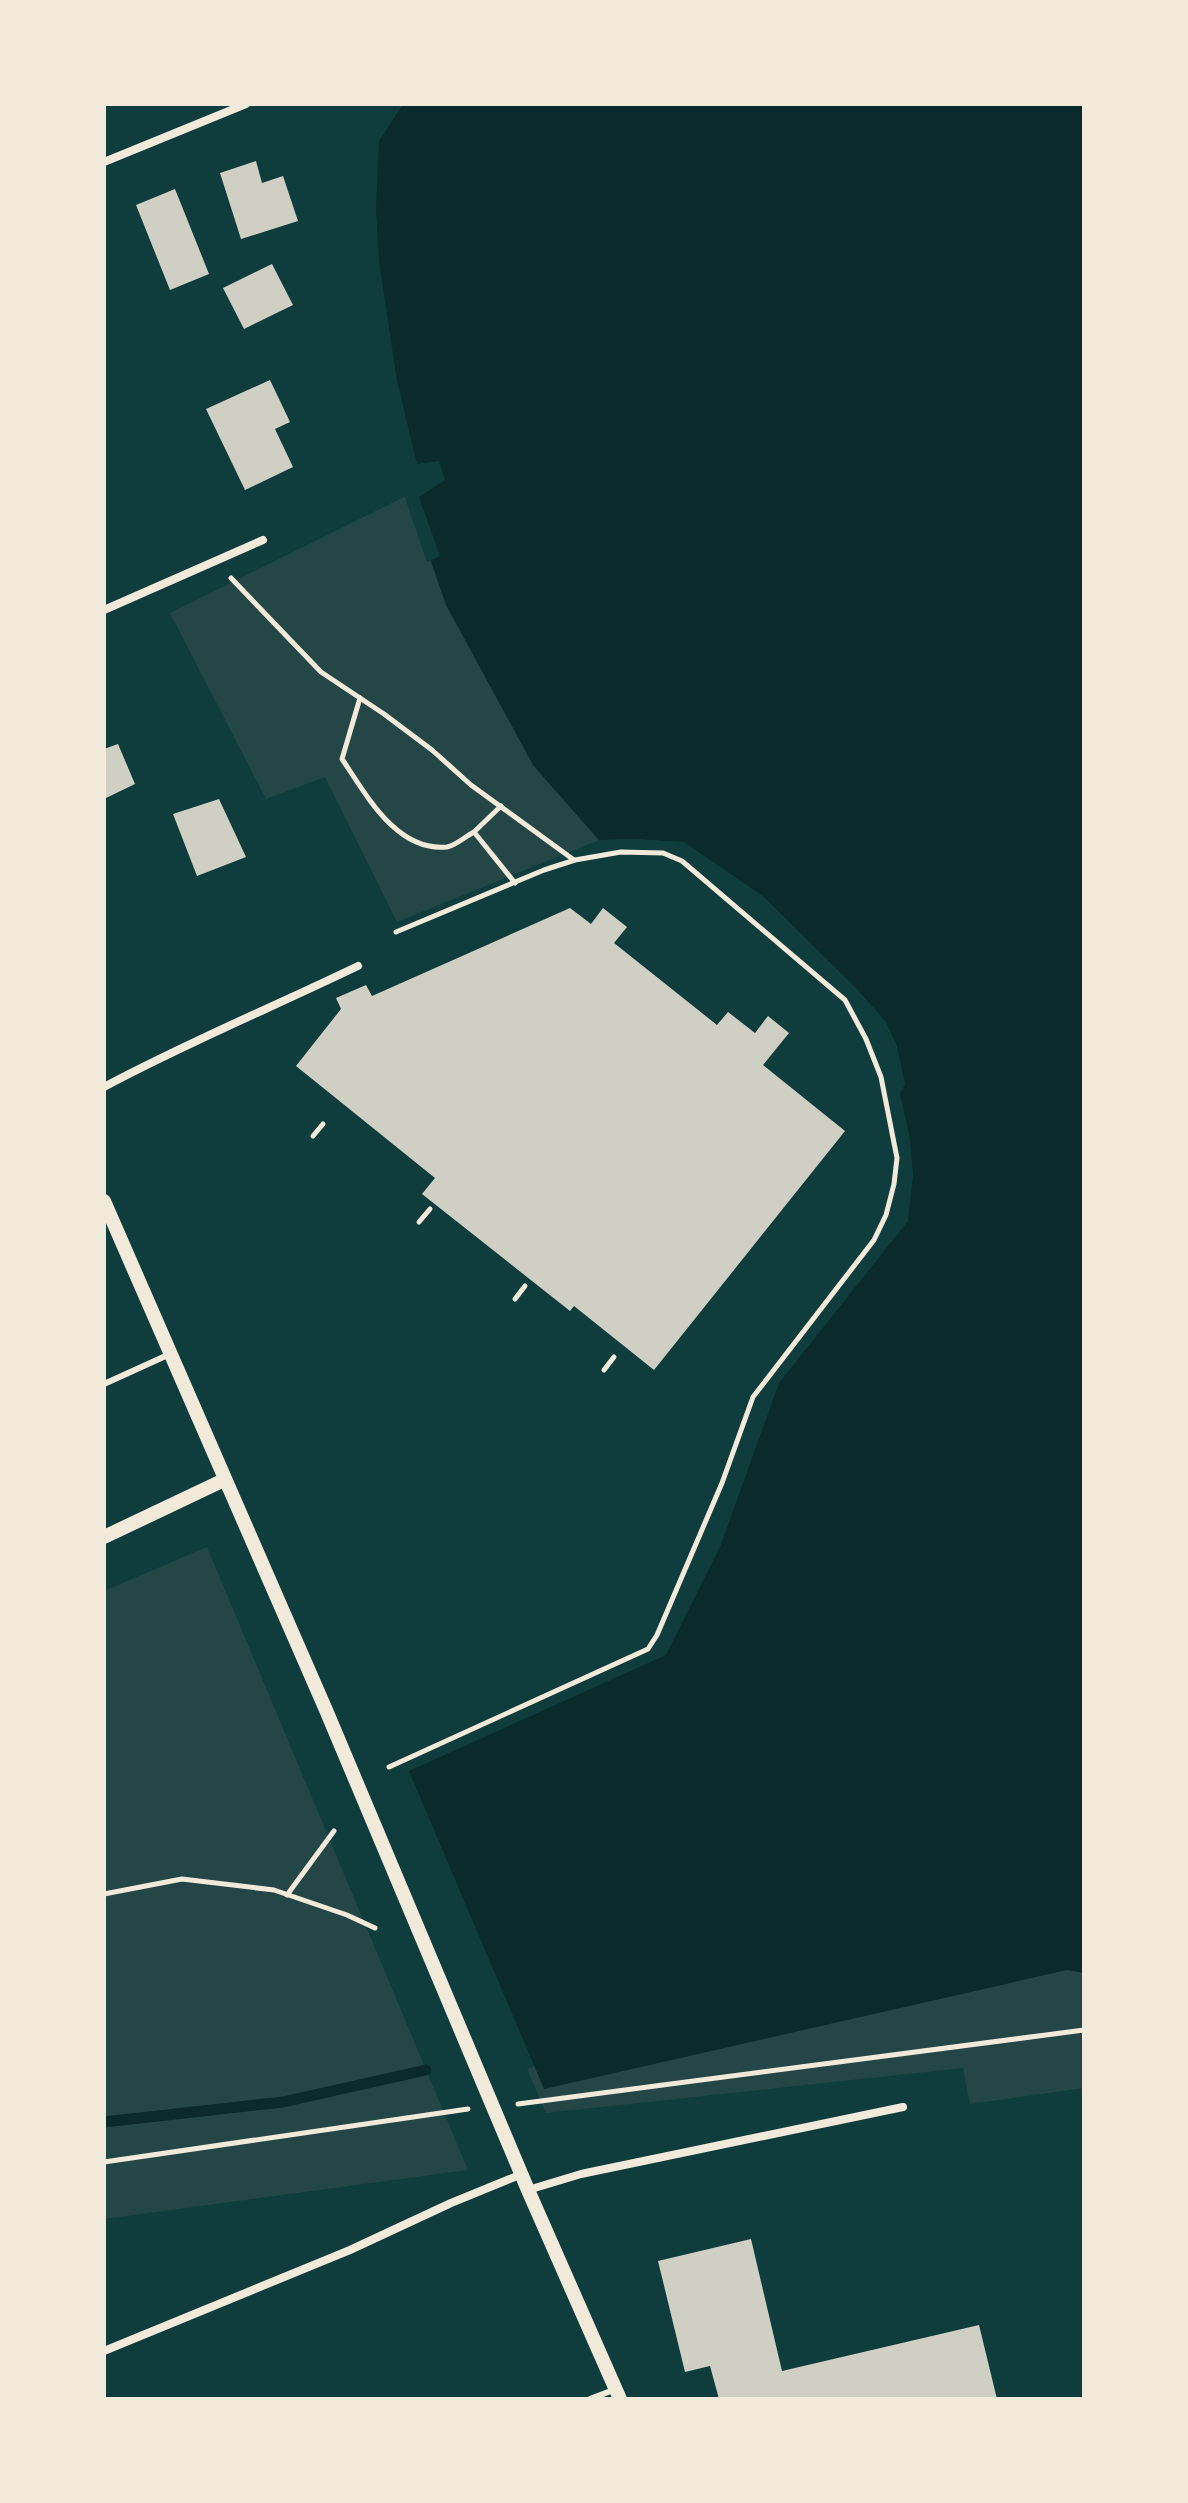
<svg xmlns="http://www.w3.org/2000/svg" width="1188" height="2503" font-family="'DejaVu Sans',sans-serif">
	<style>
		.green { fill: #244646 }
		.water { fill: #0a2a2b }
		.pier { fill: #0f3d3e }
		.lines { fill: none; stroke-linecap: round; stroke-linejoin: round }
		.stream { stroke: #0a2a2b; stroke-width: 11 }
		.building { fill: #cfcfc3 }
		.path { stroke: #f1e9da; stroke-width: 5 }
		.service { stroke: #f1e9da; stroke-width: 6 }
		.minor { stroke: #f1e9da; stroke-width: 8 }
		.tertiary { stroke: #f1e9da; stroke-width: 14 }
	</style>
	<rect width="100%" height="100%" fill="#0f3d3e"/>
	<g class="green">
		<polygon points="408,495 533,765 599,840 397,922 325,777 266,799 170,613"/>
		<polygon points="207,1547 468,2170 104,2219 104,1591"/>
		<polygon points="1062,1960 1084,1974 1084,2088 970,2104 963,2068 546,2113 527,2069 534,2067 545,2056"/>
	</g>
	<polygon class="water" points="400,104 1084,104 1084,1973 1067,1970 544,2089 409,1771 666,1655 720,1547 779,1383 908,1221 913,1175 910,1139 893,1062 857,989 684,842 633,839 599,840 533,765 446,605 408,495 409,474 370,232 376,135"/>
	<g class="pier">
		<polygon points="395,104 403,104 379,141 376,209 379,261 397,381 417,464 439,461 445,480 419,497 440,556 427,562 404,495 405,474 374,326 366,233 372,134"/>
		<polygon points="633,839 684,842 764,897 857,989 886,1022 897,1046 905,1084 897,1100 890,1063 854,991 683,846 633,843 606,844 599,840"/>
	</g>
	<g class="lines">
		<polyline class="stream" points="104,2122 283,2102 426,2070"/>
	</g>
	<g class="building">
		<polygon points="256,161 262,183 283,176 298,221 241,239 220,173"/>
		<polygon points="175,189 209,274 170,290 136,205"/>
		<polygon points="272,264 293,305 244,329 223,288"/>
		<polygon points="270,380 290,422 275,429 293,467 245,490 206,409"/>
		<polygon points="118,744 135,784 104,799 104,749"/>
		<polygon points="219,799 246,857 197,876 173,814"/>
		<polygon points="570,908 591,924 603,908 627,927 614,943 717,1025 728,1012 755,1033 768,1016 789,1033 763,1065 845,1131 654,1370 574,1306 570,1311 422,1194 435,1178 296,1066 341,1009 336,998 366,985 372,996"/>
		<polygon points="751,2239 782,2371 979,2325 997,2399 719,2399 710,2366 685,2372 658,2261"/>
	</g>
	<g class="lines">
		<g class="path">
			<polyline points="231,578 321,672 384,714 432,750 471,785 574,860"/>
			<path d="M360 698 342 759C366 794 396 852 447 847 455 846 466 836 474 832"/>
			<polyline points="501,806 474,832 515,883"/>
			<polyline points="313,1136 323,1124"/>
			<polyline points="419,1222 430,1209"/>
			<polyline points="515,1299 525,1286"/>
			<polyline points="604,1370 614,1357"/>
			<polyline points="389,1767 648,1649 657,1635 722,1483 753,1397 874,1240 886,1215 894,1184 897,1158 881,1077 866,1039 845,1000 682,861 663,853 621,852 575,860 544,870 396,932"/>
			<polyline points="104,1894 182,1879 274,1890 347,1915 375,1928"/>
			<polyline points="287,1895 334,1831"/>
			<polyline points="518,2104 1084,2030"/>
			<polyline points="104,2162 468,2109"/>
		</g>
		<g class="service">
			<polyline points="104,1384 170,1354"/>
			<polyline points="590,2399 616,2389"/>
		</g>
		<g class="minor">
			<polyline points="104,162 246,104"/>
			<polyline points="104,610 263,540"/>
			<path d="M104 1087C186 1043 273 1007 358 966"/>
			<polyline points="528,2190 581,2174 903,2107"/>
			<polyline points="104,2351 350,2250 451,2203 522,2174"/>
		</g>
		<g class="tertiary">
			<polyline points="104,1201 326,1710 528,2190 620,2399"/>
			<polyline points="104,1537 224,1480"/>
		</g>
	</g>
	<rect width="1188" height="2503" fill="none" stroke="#f1e9da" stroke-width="212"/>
</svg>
